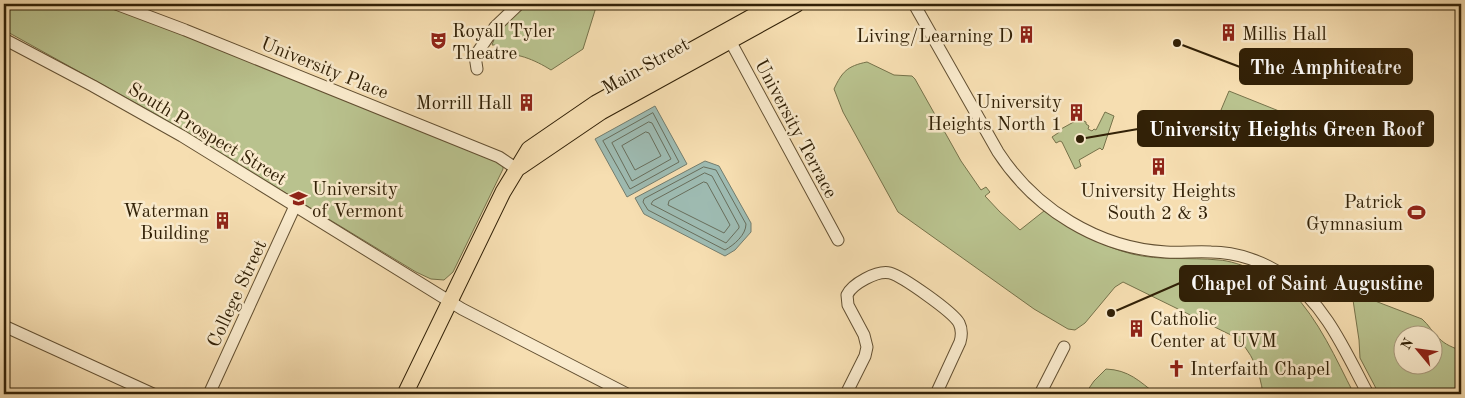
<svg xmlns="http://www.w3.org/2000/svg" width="1465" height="398" font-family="'Old Standard TT',serif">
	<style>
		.green { fill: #b9c28e; stroke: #76724a; fill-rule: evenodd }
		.water { fill: #9ebbb2; stroke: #737d6e }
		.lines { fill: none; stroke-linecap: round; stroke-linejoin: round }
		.shore { stroke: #686e5c; stroke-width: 1 }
		.minor-casing { stroke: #635032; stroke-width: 13 }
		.major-casing { stroke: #322107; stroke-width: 17 }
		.minor { stroke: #f9eacc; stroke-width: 11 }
		.major { stroke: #f6deb1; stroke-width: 15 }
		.labels { text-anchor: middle; stroke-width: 5; stroke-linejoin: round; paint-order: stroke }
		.poi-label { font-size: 19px; fill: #322107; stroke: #f9eacc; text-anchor: start }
		.street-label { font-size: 19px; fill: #322107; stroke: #f9eacc }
		.leader { fill: none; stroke: #322107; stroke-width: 2 }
		.callout-dot { fill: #322107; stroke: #f9eacc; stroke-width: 2 }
		.callout { fill: #322107; stroke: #322107; stroke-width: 2 }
		.callout-label { font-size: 20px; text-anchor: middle; font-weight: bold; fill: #fff }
	</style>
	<rect width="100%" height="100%" fill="#f6deb1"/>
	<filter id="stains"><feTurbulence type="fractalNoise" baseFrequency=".004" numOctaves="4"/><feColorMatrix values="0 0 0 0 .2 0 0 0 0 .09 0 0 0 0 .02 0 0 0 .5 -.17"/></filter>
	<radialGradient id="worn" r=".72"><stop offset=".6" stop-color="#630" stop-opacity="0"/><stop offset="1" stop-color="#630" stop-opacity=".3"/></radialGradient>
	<g class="green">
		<polygon points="4,4 104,4 162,25 495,159 503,166 503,169 453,272 444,280 431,279 416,272 157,115 4,30"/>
		<path d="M523 4H597L583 49 551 70C535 60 515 51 496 55L499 45H492L498 29Z"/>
		<path d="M867 62 894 75 912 76 915 79 961 161 981 190 986 187 990 192 985 196 1000 212 1020 230 1044 211C1071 228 1100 246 1132 254 1161 261 1189 257 1219 260 1238 261 1276 278 1291 291 1319 320 1336 359 1354 394H1263C1260 372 1252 351 1235 337L1123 282 1115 287 1085 323 1075 330 1068 329 1034 309 898 212 843 112 834 89C842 72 847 66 867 62Z"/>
		<polygon points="1229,91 1279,111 1271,130 1221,110"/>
		<polygon points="1105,112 1114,116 1103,149 1102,150 1100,148 1079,160 1081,166 1075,169 1062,142 1060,141 1056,143 1052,137 1061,131 1061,129 1079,119 1086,122 1086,124 1089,126 1088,129 1092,131 1094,129 1096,130"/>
		<path d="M1356 296H1362L1422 319C1429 325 1432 332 1439 338 1445 345 1453 347 1461 351V394H1379L1360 358 1359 340 1353 300ZM1402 336H1432V366H1402Z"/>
		<path d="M1106 369C1129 370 1139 381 1156 394H1085L1094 381Z"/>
	</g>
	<g class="water">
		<polygon points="655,106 687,164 627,197 595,139"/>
		<polygon points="705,161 719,166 751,223 751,232 735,250 725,256 644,214 635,198"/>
	</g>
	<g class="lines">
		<g class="shore">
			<polygon points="653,113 679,162 630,189 603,141"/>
			<polygon points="649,122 652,123 671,159 632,181 612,143"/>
			<polygon points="646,132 649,133 661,156 635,170 622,146"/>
			<path d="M704 167 716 170 746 224C746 235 734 245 725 250L648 210 643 202 644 199Z"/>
			<polygon points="705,173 712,176 739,226 739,228 726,243 651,204 653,201"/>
			<polygon points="704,182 707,183 730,225 724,233 668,205 669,201"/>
		</g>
		<defs>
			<g id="minor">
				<polyline points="116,4 185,30 499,157 517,169"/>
				<path d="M914 4 998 152C1035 209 1098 248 1166 252 1181 253 1196 251 1211 252 1237 252 1265 262 1286 277 1326 305 1346 353 1368 394"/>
				<polyline points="727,35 838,240"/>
				<polyline points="4,39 93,86 182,136 462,309 627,394"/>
				<polyline points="477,69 475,56 495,27 519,4"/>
				<polyline points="4,326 153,394"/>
				<polyline points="209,394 295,206"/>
				<path d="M846 394 865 356 867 347 864 335 848 305 847 295C852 284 877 270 890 273 902 276 953 312 959 323 962 329 962 335 960 342L936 394"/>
				<polyline points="1040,394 1064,347"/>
			</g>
			<g id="major">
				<polyline points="520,167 601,112 797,4"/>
				<polyline points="405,394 503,192 529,149 596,103 775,4"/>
			</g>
		</defs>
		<use href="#minor" class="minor-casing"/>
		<use href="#major" class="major-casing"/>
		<use href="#minor" class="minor"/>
		<use href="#major" class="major"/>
	</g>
	<defs>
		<symbol id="building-bare" viewBox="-9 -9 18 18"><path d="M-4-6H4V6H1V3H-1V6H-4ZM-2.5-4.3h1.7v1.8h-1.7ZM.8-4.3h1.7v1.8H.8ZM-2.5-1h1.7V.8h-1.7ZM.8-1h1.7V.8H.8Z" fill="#8f2418" stroke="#f9eacc" stroke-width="2.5" paint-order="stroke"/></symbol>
		<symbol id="theatre-bare" viewBox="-9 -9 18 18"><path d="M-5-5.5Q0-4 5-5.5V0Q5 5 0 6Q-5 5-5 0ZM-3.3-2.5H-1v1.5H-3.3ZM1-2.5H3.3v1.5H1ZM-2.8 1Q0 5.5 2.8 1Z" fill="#8f2418" stroke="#f9eacc" stroke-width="2.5" paint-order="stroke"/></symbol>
		<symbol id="university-bare" viewBox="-9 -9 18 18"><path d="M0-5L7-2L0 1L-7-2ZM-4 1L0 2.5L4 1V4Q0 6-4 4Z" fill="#8f2418" stroke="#f9eacc" stroke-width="2.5" paint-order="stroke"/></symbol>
		<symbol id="stadium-bare" viewBox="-9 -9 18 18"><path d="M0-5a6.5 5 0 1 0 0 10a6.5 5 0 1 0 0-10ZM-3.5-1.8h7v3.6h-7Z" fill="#8f2418" stroke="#f9eacc" stroke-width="2.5" paint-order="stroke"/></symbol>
		<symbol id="church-bare" viewBox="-9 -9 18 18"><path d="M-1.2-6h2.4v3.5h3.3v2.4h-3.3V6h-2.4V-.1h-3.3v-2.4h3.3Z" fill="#8f2418" stroke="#f9eacc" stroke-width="2.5" paint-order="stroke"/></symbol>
	</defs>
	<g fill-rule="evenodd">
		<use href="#building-bare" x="1216" y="20" width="25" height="25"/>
		<use href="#building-bare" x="1014" y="22" width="25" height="25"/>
		<use href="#theatre-bare" x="426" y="28" width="25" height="25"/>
		<use href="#building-bare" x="514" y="90" width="25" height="25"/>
		<use href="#building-bare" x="1064" y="100" width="25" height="25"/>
		<use href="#building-bare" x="1146" y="154" width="25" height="25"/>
		<use href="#university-bare" x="286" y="186" width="25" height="25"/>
		<use href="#stadium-bare" x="1404" y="200" width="25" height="25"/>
		<use href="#building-bare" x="210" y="208" width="25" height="25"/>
		<use href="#building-bare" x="1124" y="316" width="25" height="25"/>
		<use href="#church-bare" x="1164" y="356" width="25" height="25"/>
	</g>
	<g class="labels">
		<g class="poi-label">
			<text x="452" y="37">Royall Tyler<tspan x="452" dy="22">Theatre</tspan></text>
			<text x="1242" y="40">Millis Hall</text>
			<text x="1013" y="42" text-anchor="end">Living/Learning D</text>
			<text x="1062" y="108" text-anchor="end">University<tspan x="1062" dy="22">Heights North 1</tspan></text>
			<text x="512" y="109" text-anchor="end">Morrill Hall</text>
			<text x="312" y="195">University<tspan x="312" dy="22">of Vermont</tspan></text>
			<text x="1158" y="197" text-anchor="middle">University Heights<tspan x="1158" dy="22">South 2 &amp; 3</tspan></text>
			<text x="1403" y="208" text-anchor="end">Patrick<tspan x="1403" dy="22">Gymnasium</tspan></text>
			<text x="209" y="217" text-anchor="end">Waterman<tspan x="209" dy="22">Building</tspan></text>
			<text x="1150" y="325">Catholic<tspan x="1150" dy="22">Center at UVM</tspan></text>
			<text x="1190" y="375">Interfaith Chapel</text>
		</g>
		<g class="street-label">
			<text transform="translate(645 65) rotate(-29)" y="7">Main Street</text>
			<text transform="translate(325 67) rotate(22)" y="7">University Place</text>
			<text transform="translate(797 128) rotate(62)" y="7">University Terrace</text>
			<text transform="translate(208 133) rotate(31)" y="7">South Prospect Street</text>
			<text transform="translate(236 293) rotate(-65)" y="7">College Street</text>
		</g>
	</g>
	<path class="leader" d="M1177 43L1240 67M1080 139L1138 129M1111 313L1180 283"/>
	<g class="callout-dot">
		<circle cx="1177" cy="43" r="5"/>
		<circle cx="1080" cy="139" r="5"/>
		<circle cx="1111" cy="313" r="5"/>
	</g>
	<g class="callout">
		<rect x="1240" y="49" width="172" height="35" rx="5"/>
		<rect x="1138" y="111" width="295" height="35" rx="5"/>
		<rect x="1180" y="266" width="253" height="35" rx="5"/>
	</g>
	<g class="callout-label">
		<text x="1326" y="74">The Amphiteatre</text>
		<text x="1286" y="136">University Heights Green Roof</text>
		<text x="1307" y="290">Chapel of Saint Augustine</text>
	</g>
	<rect width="1465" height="398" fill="none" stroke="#f6deb1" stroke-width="20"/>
	<rect x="5" y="5" width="1455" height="388" fill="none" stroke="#322107" stroke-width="2.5"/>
	<rect x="10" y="10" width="1445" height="378" fill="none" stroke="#322107"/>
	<g transform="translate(1418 350) rotate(299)"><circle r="24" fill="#f9eacc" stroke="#a99a7d"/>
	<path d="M0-4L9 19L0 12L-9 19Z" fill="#8f2418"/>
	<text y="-8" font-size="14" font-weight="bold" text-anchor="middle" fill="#322107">N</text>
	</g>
	<rect width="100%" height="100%" filter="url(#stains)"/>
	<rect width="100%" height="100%" fill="url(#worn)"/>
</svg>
